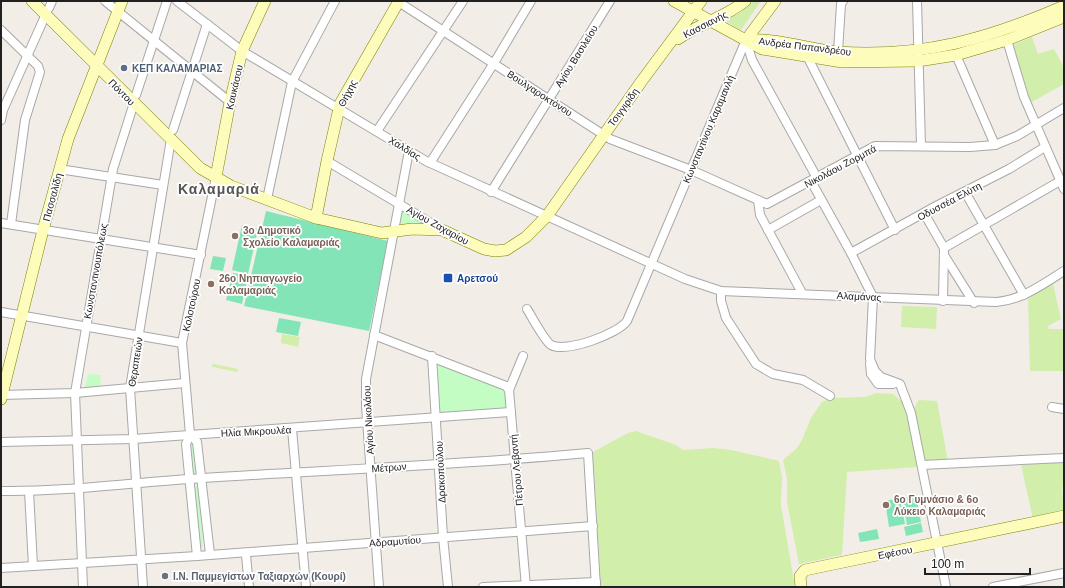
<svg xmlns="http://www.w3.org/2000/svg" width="1065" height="588" font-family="Arial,sans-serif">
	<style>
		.grass { fill: #d1eeab }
		.park { fill: #c4fdc4 }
		.pitch { fill: #82e4b7 }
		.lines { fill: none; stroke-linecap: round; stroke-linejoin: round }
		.street-casing { stroke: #a8a8a8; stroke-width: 10 }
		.secondary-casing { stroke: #7c8000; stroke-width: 12 }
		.street { stroke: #fff; stroke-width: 8 }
		.secondary { stroke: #fdfcba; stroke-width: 11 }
		.service-dot { fill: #5c6f8a; stroke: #fff; stroke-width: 1.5 }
		.education-dot { fill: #8d6e63; stroke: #fff; stroke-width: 1.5 }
		.transit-dot { fill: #1a4fb4; stroke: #fff; stroke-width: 1.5 }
		.worship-dot { fill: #6b7280; stroke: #fff; stroke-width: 1.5 }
		.labels { text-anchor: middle; stroke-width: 3.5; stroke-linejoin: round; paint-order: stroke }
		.street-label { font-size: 10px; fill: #212121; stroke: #fff }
		.service-label { font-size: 10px; font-weight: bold; fill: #4e5e75; stroke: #fff; text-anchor: start }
		.education-label { font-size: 10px; font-weight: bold; fill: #785e54; stroke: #fff; text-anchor: start }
		.transit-label { font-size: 10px; font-weight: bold; fill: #164399; stroke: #fff; text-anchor: start }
		.worship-label { font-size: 10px; font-weight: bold; fill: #5b616d; stroke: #fff; text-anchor: start }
		.district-label { font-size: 14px; font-weight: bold; letter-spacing: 1px; fill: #545454; stroke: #fff }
	</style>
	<rect width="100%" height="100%" fill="#f2eee7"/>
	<g class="grass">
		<polygon points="753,1 761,1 741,30 727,22 728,19 742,11"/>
		<polygon points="1032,37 1038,54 1054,49 1064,68 1064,84 1030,103 1011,46"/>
		<polygon points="1053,284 1061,319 1048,326 1049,329 1064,329 1064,371 1030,371 1028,299"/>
		<polygon points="902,306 937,307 936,329 901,327"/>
		<polygon points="282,334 300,337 298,347 281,343"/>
		<polygon points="214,364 238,369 237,372 213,367 211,365"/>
		<polygon points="877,393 893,394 906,405 918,467 847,472 842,555 799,564 787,502 787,479 783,460 797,448 802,440 811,418 822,402 831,398 865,397"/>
		<polygon points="919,400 937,401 948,462 925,463 914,408"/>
		<polygon points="636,431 676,445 683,450 713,448 731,450 779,461 782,477 781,505 795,587 601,587 593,452 628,433"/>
		<polygon points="1064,461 1064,487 1062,487 1064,513 1033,519 1021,465"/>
	</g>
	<g class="park">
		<polygon points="400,209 425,224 398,224"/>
		<polygon points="437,361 505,388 509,409 440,413"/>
		<polygon points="88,374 101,375 100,386 85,387"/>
		<polygon points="193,443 198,475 194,475 189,444"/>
		<polygon points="198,486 203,545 201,548 199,548 194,487"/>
	</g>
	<g class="pitch">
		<polygon points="266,211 388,241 369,331 244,306"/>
		<polygon points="242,225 258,229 248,274 232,270"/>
		<polygon points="213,256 226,258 223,271 210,269"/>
		<polygon points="233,273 248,276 242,304 226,300"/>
		<polygon points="279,318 301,322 298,336 276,332"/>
		<polygon points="916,495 921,522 907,525 902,498"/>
		<polygon points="900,498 905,524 889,527 885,501"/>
		<polygon points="921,523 923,532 906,536 904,527"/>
		<polygon points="877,529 879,539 860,542 858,533"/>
	</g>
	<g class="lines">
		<defs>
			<g id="street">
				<polyline points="105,1 230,102"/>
				<path d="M177 1 242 51 426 161 685 279 721 291 996 302C1022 300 1043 284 1064 271"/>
				<polyline points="397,1 610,139 691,170 767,204 875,146 970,147 995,145 1017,136 1064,108"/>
				<polyline points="917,1 921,146"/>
				<polyline points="49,8 52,1"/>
				<polyline points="1,30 38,66 40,72 25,120 11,224"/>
				<polyline points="746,40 752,60 817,178"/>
				<polyline points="1007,40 1024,97 1064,189"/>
				<polyline points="838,52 841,4 843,1"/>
				<polyline points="956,55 995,145"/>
				<polyline points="808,58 895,230"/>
				<polyline points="136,95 167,1"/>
				<polyline points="1,120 3,110 46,14"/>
				<polyline points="173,130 207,24"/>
				<polyline points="377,131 463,1"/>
				<polyline points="327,161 441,229"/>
				<polyline points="430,163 494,63 531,1"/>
				<polyline points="59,169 163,185"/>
				<polyline points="811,181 851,253 873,297 870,359 875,371 881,377 900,384 911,413 946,587"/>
				<polyline points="491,192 610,1"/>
				<polyline points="965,192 1024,295"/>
				<polyline points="267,199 292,82 335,1"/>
				<polyline points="758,200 760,215 802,293"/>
				<polyline points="924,213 944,248"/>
				<polyline points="1,223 201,255"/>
				<polyline points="768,230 821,200"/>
				<polyline points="851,253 938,205 1009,169 1045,147"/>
				<polyline points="944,255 974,303"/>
				<polyline points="721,291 721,301 726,318 756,364 773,374 803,380 830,396"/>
				<polyline points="943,301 944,248 1060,181"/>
				<path d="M527 309C532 317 544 340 551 345 566 353 618 334 627 321L746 40"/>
				<polyline points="1,312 182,343"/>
				<polyline points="374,335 506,386 509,390"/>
				<polyline points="432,356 443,537 448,587"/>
				<polyline points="523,356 509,390 526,587"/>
				<polyline points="870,364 871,374 878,384 893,384"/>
				<polyline points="1,395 75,393 185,383"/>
				<polyline points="1052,407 1064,409"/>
				<polyline points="292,429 306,587"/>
				<polyline points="190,434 197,442 210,554"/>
				<polyline points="1,442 133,439 511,412"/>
				<polyline points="922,465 1064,458"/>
				<path d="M1 491C69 492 135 482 203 478 331 470 460 465 588 453L596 587"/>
				<polyline points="29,491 33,566"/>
				<polyline points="246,555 249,587"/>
				<polyline points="197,556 186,444 190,434 182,343 216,177"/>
				<polyline points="1,568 197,556 593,526"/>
				<polyline points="83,587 75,393 113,169 134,103"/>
				<polyline points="143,587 130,388 171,139"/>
				<polyline points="379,587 366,406 366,379 409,151"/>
				<polyline points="483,587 596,582"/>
				<polyline points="993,587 1064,573"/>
			</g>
			<g id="secondary">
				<polyline points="32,1 200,168 231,186 316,218 382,233 412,229 442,230 484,249 495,251 506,250 526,237 547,216 641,82 701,1"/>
				<polyline points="674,1 762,49 842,62 918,61 956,55 1007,40 1064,17"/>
				<path d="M678 39C699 23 725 18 745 1"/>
				<polyline points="746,40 775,1"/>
				<path d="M747 40C777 38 807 49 837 52 922 58 988 39 1064 6"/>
				<polyline points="216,177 230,102 242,51 265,1"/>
				<polyline points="316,218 327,161 340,104 399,1"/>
				<polyline points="1,399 43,230 68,139 122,1"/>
				<polyline points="801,587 800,576 805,570 1064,516"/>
			</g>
		</defs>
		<use href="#street" class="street-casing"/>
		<use href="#secondary" class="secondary-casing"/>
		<use href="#street" class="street"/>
		<use href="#secondary" class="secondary"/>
	</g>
	<circle class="service-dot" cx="124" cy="68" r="4"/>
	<g class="education-dot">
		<circle cx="235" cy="236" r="4"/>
		<circle cx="211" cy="284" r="4"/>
		<circle cx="886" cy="505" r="4"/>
	</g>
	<rect class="transit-dot" x="443" y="273" width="10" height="10" rx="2"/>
	<circle class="worship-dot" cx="165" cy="576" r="4"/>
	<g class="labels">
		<g class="street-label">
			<text transform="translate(705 24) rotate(-27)" y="4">Κασσιανής</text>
			<text transform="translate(805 46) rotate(7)" y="4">Ανδρέα Παπανδρέου</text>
			<text transform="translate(576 56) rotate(-58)" y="4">Αγίου Βασιλείου</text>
			<text transform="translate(234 87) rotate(-77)" y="4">Καυκάσου</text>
			<text transform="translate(122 92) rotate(45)" y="4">Πόντου</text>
			<text transform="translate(347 93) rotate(-63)" y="4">Θήχης</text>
			<text transform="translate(540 93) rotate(33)" y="4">Βουλγαροκτόνου</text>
			<text transform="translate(623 107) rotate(-54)" y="4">Τσιγγιρίδη</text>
			<text transform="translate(708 129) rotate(-67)" y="4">Κωνσταντίνου Καραμανλή</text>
			<text transform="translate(405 148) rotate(32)" y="4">Χαλδίας</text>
			<text transform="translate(840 166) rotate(-28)" y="4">Νικολάου Ζορμπά</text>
			<text transform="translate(52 197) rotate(-75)" y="4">Πασσαλίδη</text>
			<text transform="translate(949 201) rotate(-28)" y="4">Οδυσσέα Ελύτη</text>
			<text transform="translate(438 225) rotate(29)" y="4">Αγίου Ζαχαρίου</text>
			<text transform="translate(95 271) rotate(-80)" y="4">Κωνσταντινουπόλεως</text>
			<text transform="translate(859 296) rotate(3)" y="4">Αλαμάνας</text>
			<text transform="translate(191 305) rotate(-78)" y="4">Κολοτούρου</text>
			<text transform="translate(135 362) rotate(-81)" y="4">Θεραπειών</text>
			<text transform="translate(368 420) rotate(-93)" y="4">Αγίου Νικολάου</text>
			<text transform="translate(256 431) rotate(-3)" y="4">Ηλία Μικρουλέα</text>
			<text transform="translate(389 467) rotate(-4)" y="4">Μέτρων</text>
			<text transform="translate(516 470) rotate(-95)" y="4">Πέτρου Λεβαντή</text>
			<text transform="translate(440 472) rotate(-93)" y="4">Δρακοπούλου</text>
			<text transform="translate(395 541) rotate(-4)" y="4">Αδραμυτίου</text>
			<text transform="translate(895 552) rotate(-11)" y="4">Εφέσου</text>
		</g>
		<g class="service-label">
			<text x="132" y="72">ΚΕΠ ΚΑΛΑΜΑΡΙΑΣ</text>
		</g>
		<g class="education-label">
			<text x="243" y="234">3ο Δημοτικό<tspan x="243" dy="12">Σχολείο Καλαμαριάς</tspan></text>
			<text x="219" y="282">26ο Νηπιαγωγείο<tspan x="219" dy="12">Καλαμαριάς</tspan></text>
			<text x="894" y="503">6ο Γυμνάσιο &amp; 6ο<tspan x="894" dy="12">Λύκειο Καλαμαριάς</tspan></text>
		</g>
		<g class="transit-label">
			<text x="457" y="282">Αρετσού</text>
		</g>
		<g class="worship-label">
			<text x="173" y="580">Ι.Ν. Παμμεγίστων Ταξιαρχών (Κουρί)</text>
		</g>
		<g class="district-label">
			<text x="219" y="194">Καλαμαριά</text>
		</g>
	</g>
	<rect width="1065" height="588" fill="none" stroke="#212121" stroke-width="4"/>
	<path d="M925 568v6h105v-6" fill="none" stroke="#212121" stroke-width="2"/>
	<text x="931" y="568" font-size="12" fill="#212121" stroke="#ffffff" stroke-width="3" paint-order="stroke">100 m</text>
</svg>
